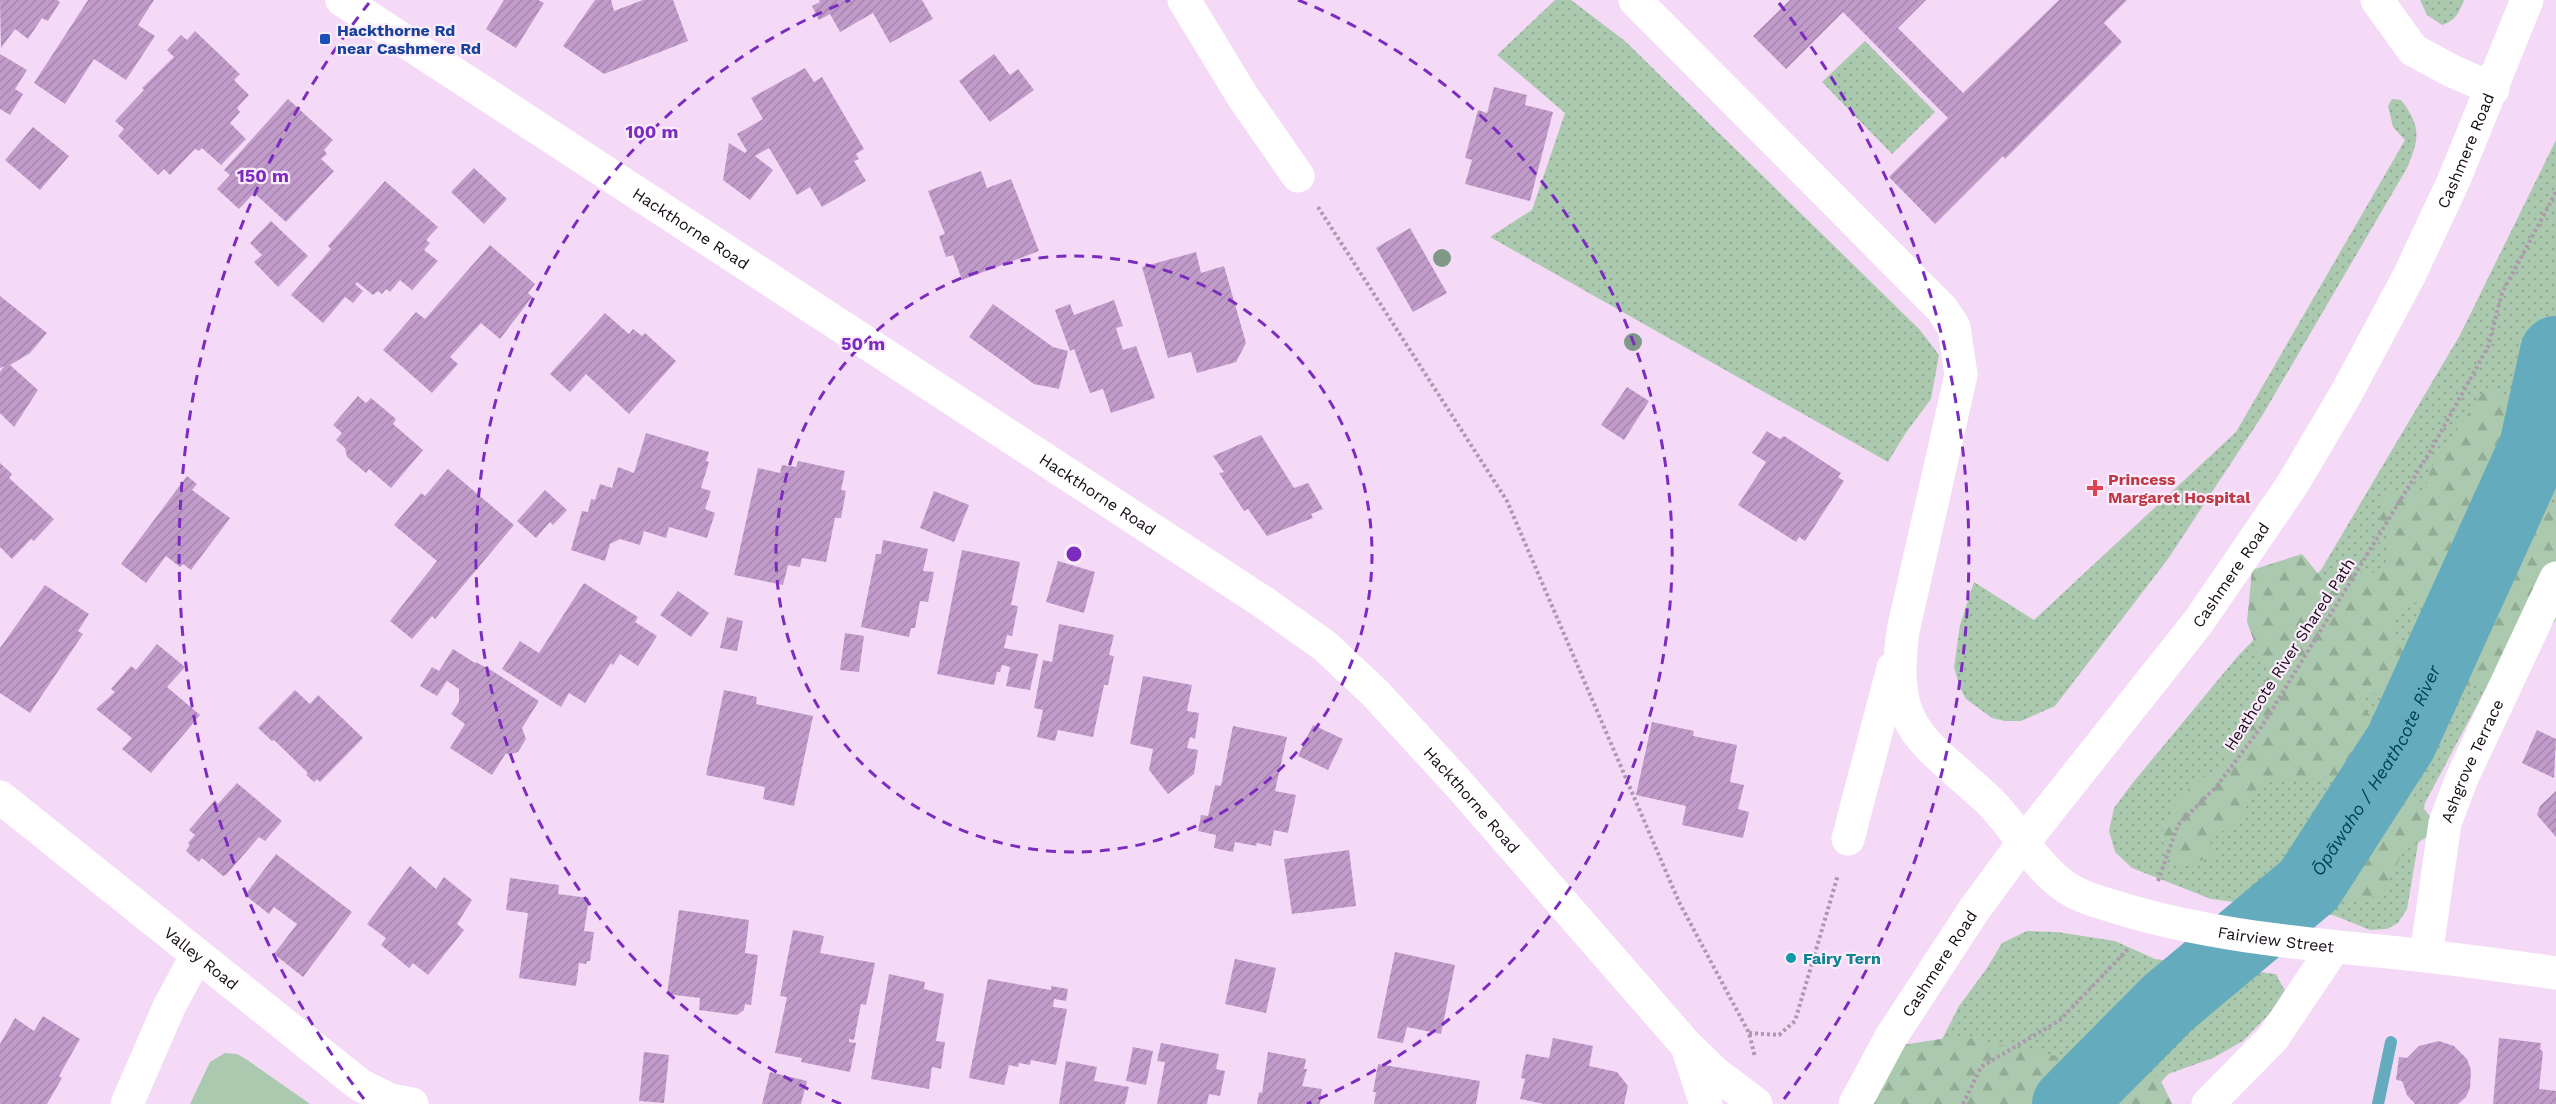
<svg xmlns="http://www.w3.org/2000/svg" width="2556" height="1104" font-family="'Work Sans',sans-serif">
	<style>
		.grass { fill: url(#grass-dots) }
		.forest { fill: url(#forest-firs) }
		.park { fill: #abc9ae }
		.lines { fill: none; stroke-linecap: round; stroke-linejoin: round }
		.stream { stroke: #64abbe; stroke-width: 12 }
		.river { stroke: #64abbe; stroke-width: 72 }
		.building { fill: url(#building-hatch) }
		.path { stroke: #ae98af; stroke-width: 4; stroke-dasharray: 3 3; stroke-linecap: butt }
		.minor { stroke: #fff; stroke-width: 33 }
		.major { stroke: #fff; stroke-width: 33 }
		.tree { fill: #809888 }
		.ring { fill: none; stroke: #7b2cbf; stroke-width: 3; stroke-dasharray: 10 8 }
		.transit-dot { fill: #1a4fb4; stroke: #fcebfd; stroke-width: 2 }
		.health-dot { fill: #e0444e; stroke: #fcebfd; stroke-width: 2 }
		.culture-dot { fill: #0f9aa8; stroke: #fcebfd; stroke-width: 2 }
		.labels { text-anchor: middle; stroke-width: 4.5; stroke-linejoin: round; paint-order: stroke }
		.transit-label { font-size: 16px; font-weight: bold; fill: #164399; stroke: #fcebfd; text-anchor: start }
		.street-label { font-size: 16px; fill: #160c16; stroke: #fcebfd }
		.health-label { font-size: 16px; font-weight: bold; fill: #be3a42; stroke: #fcebfd; text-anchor: start }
		.culture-label { font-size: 16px; font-weight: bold; fill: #0d838f; stroke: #fcebfd; text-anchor: start }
		.water-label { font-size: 18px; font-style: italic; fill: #004351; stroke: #fcebfd }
		.centre { fill: #7b2cbf; stroke: #fcebfd; stroke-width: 3 }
		.ring-label { font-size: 18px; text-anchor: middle; font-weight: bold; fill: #7b2cbf; stroke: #fcebfd; stroke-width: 4.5; stroke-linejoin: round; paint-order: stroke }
	</style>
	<defs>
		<pattern id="grass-dots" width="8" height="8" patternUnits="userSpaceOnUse" patternTransform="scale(1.5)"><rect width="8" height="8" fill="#abc9ae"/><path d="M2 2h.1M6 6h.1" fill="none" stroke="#92ab95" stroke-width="1.8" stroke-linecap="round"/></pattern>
		<pattern id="forest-firs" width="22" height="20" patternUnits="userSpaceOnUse" patternTransform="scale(1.5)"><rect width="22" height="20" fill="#abc9ae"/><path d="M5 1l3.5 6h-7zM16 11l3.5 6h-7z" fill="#92ab95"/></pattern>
		<pattern id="building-hatch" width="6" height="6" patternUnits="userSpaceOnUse" patternTransform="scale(1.5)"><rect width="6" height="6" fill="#c19cca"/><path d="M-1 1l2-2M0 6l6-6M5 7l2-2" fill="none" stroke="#a585ad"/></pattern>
	</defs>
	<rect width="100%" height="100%" fill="#f5daf7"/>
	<g class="grass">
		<polygon points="1555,0 1571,0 1625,41 1920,330 1939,355 1931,399 1905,434 1888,462 1490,237 1532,210 1565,113 1497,55"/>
		<path d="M2420 0H2464C2459 12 2456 21 2442 25L2427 15Z"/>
		<polygon points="1865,41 1935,112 1892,154 1822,82"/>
		<path d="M2392 99 2401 100C2421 126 2420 138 2407 168L2262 416 2168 559 2055 706 2021 721H2005L1992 718 1966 699 1960 688 1954 667 1960 625 1974 582 2034 620 2236 432 2405 140 2393 127 2388 106Z"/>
		<polygon points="2556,140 2556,531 2493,675 2425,803 2407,909 2398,923 2387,929 2370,930 2333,915 2211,899 2132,868 2115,852 2109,831 2114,808 2131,785 2237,657 2321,570 2460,335"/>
		<polygon points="2027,931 2057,932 2115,941 2155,959 2276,974 2285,991 2276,1007 2243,1041 2213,1058 2168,1074 2143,1104 1909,1104 1959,1006 1987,968 2002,943"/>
	</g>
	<g class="forest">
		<polygon points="2486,388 2508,398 2500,446 2490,458 2501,481 2527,490 2556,505 2556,620 2549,629 2495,681 2465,688 2447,671 2445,628 2451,597 2434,593 2405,608 2390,620 2398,646 2412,654 2400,685 2368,695 2356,696 2373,720 2393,722 2405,752 2397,780 2413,795 2433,820 2430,835 2403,852 2383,891 2361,905 2345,896 2326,907 2312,900 2311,862 2325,829 2320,806 2352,777 2288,779 2260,784 2233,828 2209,835 2213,856 2179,869 2160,837 2178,797 2221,765 2269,673 2258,652 2247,622 2252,570 2302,554 2324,581 2342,572 2382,573 2390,548 2380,517 2383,492 2424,491 2432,466"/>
		<polygon points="2556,403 2556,489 2553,490 2538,478 2542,456 2550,443 2552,409"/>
		<polygon points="1959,1036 2159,1077 2172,1104 1870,1104 1890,1047"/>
	</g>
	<polygon class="park" points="225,1053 237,1054 246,1059 310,1104 190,1104 210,1062"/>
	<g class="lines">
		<polyline class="stream" points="2378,1104 2391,1042"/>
		<path class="river" id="s1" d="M2068 1104 2168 1003 2309 885 2401 742 2535 447 2556 352"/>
	</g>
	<g class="building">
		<polygon points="0,0 57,0 60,2 48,21 42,18 28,39 15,29 1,48"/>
		<polygon points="88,0 154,0 138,25 155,36 126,80 94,59 65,104 34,83"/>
		<polygon points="504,0 538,0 544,3 516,48 486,29"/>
		<polygon points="595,0 611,0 614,11 643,0 673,0 688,41 604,74 563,46"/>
		<polygon points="819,0 922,0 933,19 890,43 873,13 840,32 830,14 819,20 812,6 820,2"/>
		<polygon points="1790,0 1926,0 1898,28 1963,93 2059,0 2127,0 2104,23 2122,42 2005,159 2003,156 1935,224 1889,177 1948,118 1843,12 1786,69 1753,36"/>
		<polygon points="195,31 240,74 234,80 249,95 237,108 240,112 230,123 246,139 221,165 202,148 199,151 195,149 170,175 164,169 158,175 118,136 124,129 115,121 144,90 142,88 174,57 167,50 181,35 187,40"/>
		<polygon points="0,54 27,70 15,89 23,94 10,115 0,109"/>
		<polygon points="994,54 1010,75 1018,69 1034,90 990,122 959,81"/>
		<polygon points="805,68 814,82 822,77 864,149 856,154 859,159 854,161 866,181 822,207 810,187 797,195 769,148 755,156 773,170 750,200 723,180 729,143 745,153 747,151 737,134 763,119 751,98"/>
		<polygon points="1494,87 1527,95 1525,105 1553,112 1530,201 1465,184 1472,160 1465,158 1478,110 1487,113"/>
		<polygon points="288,99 333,140 324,150 327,154 321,159 334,171 286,222 254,193 239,209 217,189 230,175 224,170"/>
		<polygon points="33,127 69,156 40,190 5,160"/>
		<polygon points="474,168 507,199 484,224 451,192"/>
		<polygon points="981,171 987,188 1011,179 1039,251 962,280 953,255 946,257 939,236 945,234 928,191"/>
		<polygon points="385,181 438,227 426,240 430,243 424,250 438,261 412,290 400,280 390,292 386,289 382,294 378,291 373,295 357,282 355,284 363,291 353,303 345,297 323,323 291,295 331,249 328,246"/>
		<polygon points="271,221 308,256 278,287 254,262 262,255 250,243"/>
		<polygon points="1410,228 1447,293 1413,312 1376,248"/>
		<polygon points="490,245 535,284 528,293 532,297 500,339 481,323 450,357 458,364 432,393 383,350 416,312 425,319"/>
		<polygon points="1196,252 1201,273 1224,266 1246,343 1236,362 1197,373 1191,352 1168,358 1142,267"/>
		<polygon points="0,296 47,333 30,353 10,365 38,390 14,427 0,413 0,372 4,366 0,368"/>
		<polygon points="1114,300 1123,326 1116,328 1123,350 1136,346 1155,398 1111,413 1103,389 1090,393 1074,349 1070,351 1055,310 1070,304 1074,315"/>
		<polygon points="993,304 1053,347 1068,351 1059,389 1034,384 969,337"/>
		<polygon points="605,313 629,334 633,329 642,336 645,333 676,361 629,414 586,374 570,392 550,374"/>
		<polygon points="1627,387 1649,401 1624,440 1601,425"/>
		<polygon points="358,396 366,403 371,398 396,419 393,424 423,450 391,488 369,469 366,473 347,457 345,448 336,440 342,433 333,425"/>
		<polygon points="1767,431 1780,439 1784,436 1841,473 1838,477 1844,481 1805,541 1799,537 1796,542 1738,505 1766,462 1752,453"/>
		<polygon points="646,433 709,452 706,461 709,462 701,488 711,491 705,509 715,513 707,538 669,527 666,538 644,531 640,545 620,539 610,544 605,561 571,550 582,511 588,512 591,499 595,500 600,484 612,488 618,467 634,473"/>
		<polygon points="1261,435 1294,488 1308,483 1323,509 1311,514 1313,518 1267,536 1248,509 1244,511 1219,473 1224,472 1213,456"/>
		<polygon points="798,461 845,471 841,490 846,491 841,518 835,518 826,562 802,558 800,567 788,565 783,585 734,575 758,468 780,473 782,465 796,467"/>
		<polygon points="0,463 12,474 9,478 54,519 34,541 31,539 12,559 0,547"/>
		<polygon points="448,469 514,525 435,619 432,616 412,639 390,621 437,561 394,525 421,493 425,496"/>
		<polygon points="187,476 197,484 192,490 230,518 191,570 183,564 180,567 166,556 146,583 121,564"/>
		<polygon points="545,490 567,510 553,525 550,522 536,538 517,521"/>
		<polygon points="934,491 969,505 954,542 920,528"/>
		<polygon points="883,540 928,549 923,571 934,572 928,602 920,601 915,628 911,628 909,637 861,627 876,554 881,554"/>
		<polygon points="962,550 1020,562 1011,605 1018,606 1012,636 1007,635 1004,648 1038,654 1030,690 1006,686 1010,667 1002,665 1000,672 997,672 994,685 937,674"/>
		<polygon points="1058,561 1095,572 1084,613 1046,602"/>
		<polygon points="584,583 638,617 635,622 657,636 638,666 620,654 613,665 611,663 585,703 569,693 561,707 502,669 520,641 539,653"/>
		<polygon points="45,585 89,614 78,631 83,634 30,713 0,693 0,648"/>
		<polygon points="678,591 709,613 691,637 660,615"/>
		<polygon points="727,617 743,621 737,651 720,648"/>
		<polygon points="1059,624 1114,635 1109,655 1114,656 1108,685 1104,685 1093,737 1058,730 1055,741 1037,737 1043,710 1034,708 1043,660 1052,662"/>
		<polygon points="845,633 864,636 859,672 840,670"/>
		<polygon points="157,644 185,667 167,687 200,715 151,773 122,749 132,738 96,709 115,692 111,689 131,666 136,670"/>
		<polygon points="453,649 475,663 476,662 494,672 539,701 522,728 526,739 518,752 509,755 506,753 492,775 450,748 465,724 451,714 459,702 459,689 447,681 437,696 420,686 432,667 439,671"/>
		<polygon points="1143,676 1192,685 1187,711 1199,713 1195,739 1190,737 1187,748 1198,750 1194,774 1168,794 1149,770 1153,749 1130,744"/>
		<polygon points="295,690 310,704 318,695 363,738 320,782 317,779 314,782 306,775 308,773 274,740 272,741 258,728"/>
		<polygon points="724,690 757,697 756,704 813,716 794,806 763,799 765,787 706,775"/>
		<polygon points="1652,722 1694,731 1693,736 1737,745 1730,782 1744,785 1738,809 1749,812 1743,838 1682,825 1686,806 1636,795"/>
		<polygon points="1313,725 1343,739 1328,770 1298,756"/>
		<polygon points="1233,726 1287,737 1275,791 1296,795 1288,833 1274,830 1271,846 1257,843 1256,846 1235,842 1233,852 1214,848 1216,835 1198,831 1201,815 1208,816 1215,785 1221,786"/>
		<polygon points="2537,730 2556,739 2554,778 2522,763"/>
		<polygon points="237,783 282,821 265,841 259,837 226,875 223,876 202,858 199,862 186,851 190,845 188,843 195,835 189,830 215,800 218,804"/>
		<polygon points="2556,791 2556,837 2537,815 2540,806"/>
		<polygon points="1349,850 1356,906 1292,914 1284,859"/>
		<polygon points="276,854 352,912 303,977 274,954 297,924 274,907 269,914 245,895"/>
		<polygon points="410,866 436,889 444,877 472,900 457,924 464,930 428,975 413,963 409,968 381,945 386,938 367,924"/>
		<polygon points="510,878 559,885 558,894 589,898 584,931 594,932 590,961 587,961 586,964 579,963 576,986 519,978 528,913 506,910"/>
		<polygon points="679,910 749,920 745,953 758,955 751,1005 745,1004 744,1010 737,1015 699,1010 700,998 667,994"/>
		<polygon points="793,930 824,936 820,953 875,963 866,1005 861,1004 854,1040 849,1039 849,1042 856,1043 850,1072 801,1062 802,1058 775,1053 787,997 780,996"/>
		<polygon points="1395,952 1455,965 1441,1034 1407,1027 1403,1043 1377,1038"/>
		<polygon points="1235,959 1276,968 1266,1013 1225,1004"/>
		<polygon points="889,974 925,982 924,989 944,994 936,1041 945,1042 941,1069 932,1067 929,1089 871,1079"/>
		<polygon points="988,979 1051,990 1051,986 1068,989 1066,1001 1054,999 1053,1007 1067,1009 1056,1065 1031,1060 1030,1065 1019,1063 1018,1067 1009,1065 1004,1085 969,1078"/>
		<polygon points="43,1016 80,1039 59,1076 62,1078 47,1104 0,1104 0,1044 15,1018 34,1031"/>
		<polygon points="1553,1038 1593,1046 1589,1066 1617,1072 1628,1086 1624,1104 1544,1104 1520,1099 1525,1079 1521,1078 1526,1054 1549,1058"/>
		<polygon points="2499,1038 2541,1043 2540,1049 2543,1052 2539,1089 2556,1091 2556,1104 2493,1104"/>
		<polygon points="2439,1041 2454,1046 2467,1059 2471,1070 2470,1088 2466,1097 2458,1104 2415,1104 2407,1095 2402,1081 2396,1080 2399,1057 2407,1058 2419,1046"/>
		<polygon points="1161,1043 1219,1054 1216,1069 1225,1071 1220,1096 1209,1094 1207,1104 1157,1104 1165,1062 1157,1061"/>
		<polygon points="1133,1047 1153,1051 1146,1085 1126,1081"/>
		<polygon points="644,1052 669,1055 664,1103 639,1101"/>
		<polygon points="1268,1052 1306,1059 1304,1069 1307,1069 1302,1086 1322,1089 1320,1104 1257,1104 1259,1092 1262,1093"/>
		<polygon points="1066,1061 1097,1067 1094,1081 1129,1087 1125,1104 1059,1104"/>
		<polygon points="1378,1064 1480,1081 1476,1104 1374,1104 1376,1092 1373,1092"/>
		<polygon points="770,1072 807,1081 801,1104 762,1104"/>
	</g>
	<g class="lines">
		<g class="path">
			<polyline points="1318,207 1507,501 1679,902 1749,1033 1755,1057"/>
			<polyline points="2158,881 2178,825 2216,787 2262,726 2428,455 2488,347 2502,293 2556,192"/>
			<polyline points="1749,1033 1779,1035 1795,1021 1838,875"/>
			<polyline points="1963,1104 1981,1067 2060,1020 2129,948"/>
		</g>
		<g class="minor">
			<path id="s2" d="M342 0 1263 602 1325 646 1375 693 1457 782 1687 1046 1715 1073 1756 1104"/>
			<polyline points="1184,0 1243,97 1298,176"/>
			<path id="s3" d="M1635 0 1942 309 1954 327 1961 375 1903 631C1890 729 1920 737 1985 797 2013 822 2030 859 2059 882 2077 897 2100 902 2122 909 2215 937 2311 944 2408 954 2457 959 2507 966 2556 973"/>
			<polyline points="2377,0 2413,50 2452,71 2493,89"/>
			<path id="s4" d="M0 797 360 1085 391 1100 412 1104"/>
			<polyline points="1848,839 1893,668"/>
			<path id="s5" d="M2426 956 2445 823 2462 778 2556 578"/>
			<polyline points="127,1104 169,1007 197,955"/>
			<polyline points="2208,1104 2273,1038 2334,947"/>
		</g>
		<g class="major">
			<polyline points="1687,1046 1706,1104"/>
			<path id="s6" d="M1855 1104 1891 1037 1974 910 2023 843 2199 621 2292 485 2347 392 2409 276 2454 180 2527 0"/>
		</g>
	</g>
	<g class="tree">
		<circle cx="1442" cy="258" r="9"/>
		<circle cx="1633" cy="342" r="9"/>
	</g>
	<g class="ring">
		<circle cx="1074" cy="554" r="298"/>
		<path d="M841 1104A597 597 0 0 1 850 0M1298 0A597 597 0 0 1 1307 1104"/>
		<path d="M364 1099A895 895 0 0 1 369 3M1779 3A895 895 0 0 1 1784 1099"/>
	</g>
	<rect class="transit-dot" x="319" y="33" width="12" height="12" rx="3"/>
	<path class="health-dot" d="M2092 479h6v6h6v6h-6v6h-6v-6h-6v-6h6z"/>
	<circle class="culture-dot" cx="1791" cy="958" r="6"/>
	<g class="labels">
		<g class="transit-label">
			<text x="337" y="36">Hackthorne Rd<tspan x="337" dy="18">near Cashmere Rd</tspan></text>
		</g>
		<g class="street-label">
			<text dy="6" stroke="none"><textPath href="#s6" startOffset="1136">Cashmere Road</textPath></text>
			<text dy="6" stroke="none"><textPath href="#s2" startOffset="417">Hackthorne Road</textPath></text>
			<text dy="6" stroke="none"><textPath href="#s2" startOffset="903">Hackthorne Road</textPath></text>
			<text dy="6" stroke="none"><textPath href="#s6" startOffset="650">Cashmere Road</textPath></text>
			<text transform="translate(2289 654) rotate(-57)" y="6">Heathcote River Shared Path</text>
			<text dy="6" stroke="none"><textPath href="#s5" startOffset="202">Ashgrove Terrace</textPath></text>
			<text dy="6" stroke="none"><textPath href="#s2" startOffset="1389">Hackthorne Road</textPath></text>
			<text dy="6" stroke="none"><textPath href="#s3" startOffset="1306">Fairview Street</textPath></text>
			<text dy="6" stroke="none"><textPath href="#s4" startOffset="258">Valley Road</textPath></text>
			<text dy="6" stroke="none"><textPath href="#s6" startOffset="164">Cashmere Road</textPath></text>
		</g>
		<g class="health-label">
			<text x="2108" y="485">Princess<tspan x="2108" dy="18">Margaret Hospital</tspan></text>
		</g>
		<g class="culture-label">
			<text x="1803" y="964">Fairy Tern</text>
		</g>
		<g class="water-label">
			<text dy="6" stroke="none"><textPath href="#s1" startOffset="459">Ōpāwaho / Heathcote River</textPath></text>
		</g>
	</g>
	<circle cx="1074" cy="554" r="9" class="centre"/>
	<g class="ring-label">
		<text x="652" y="138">100 m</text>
		<text x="263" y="182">150 m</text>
		<text x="863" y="350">50 m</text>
	</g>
</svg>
